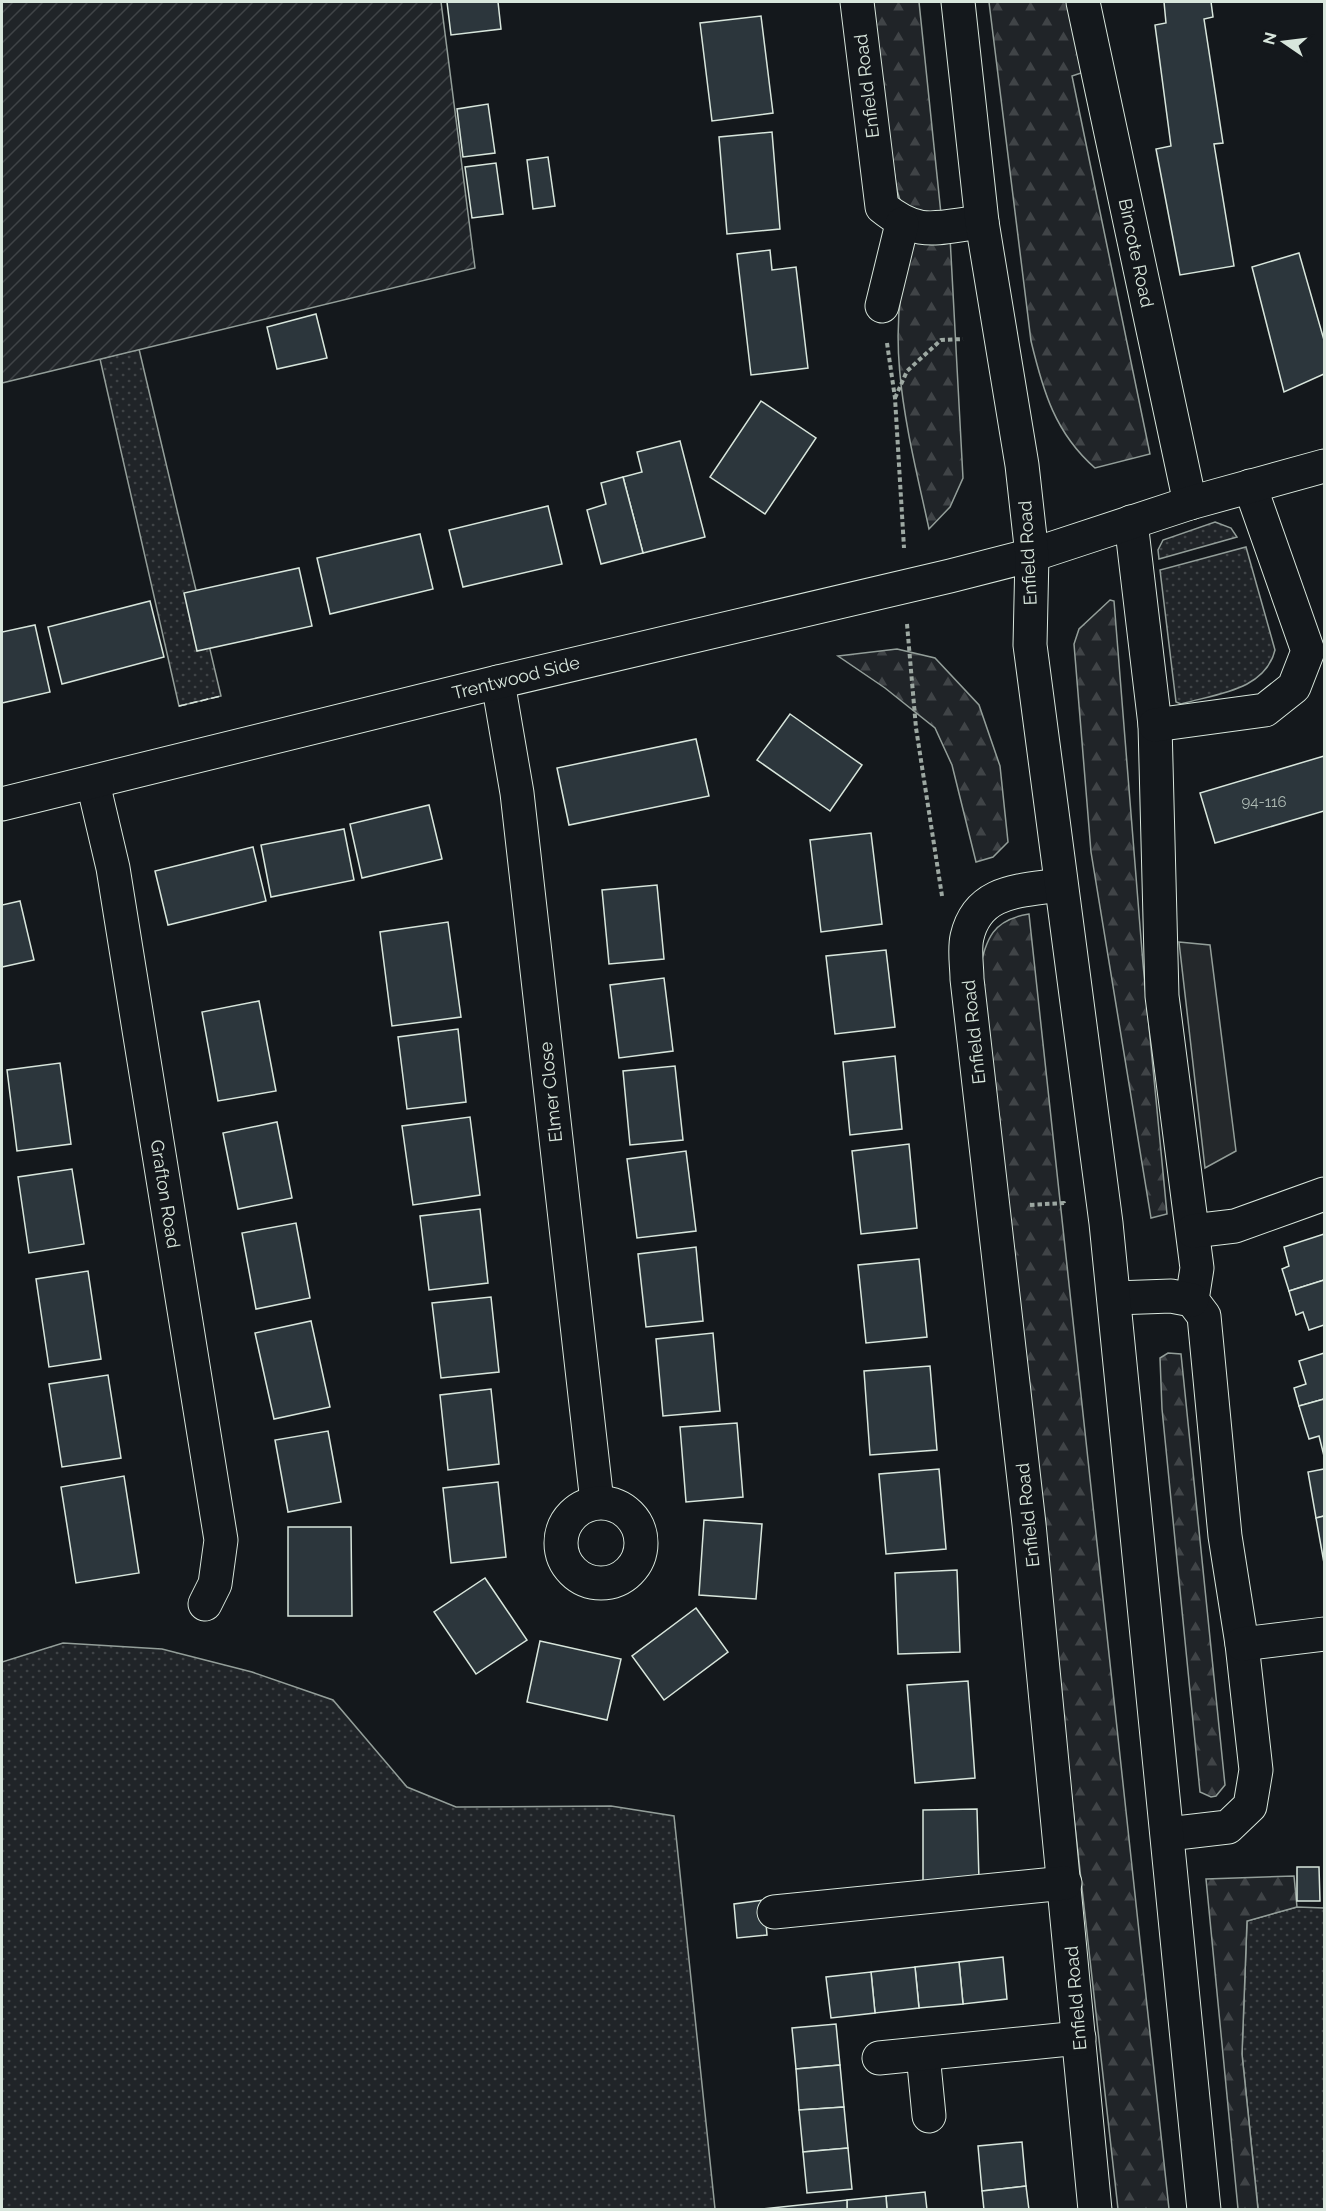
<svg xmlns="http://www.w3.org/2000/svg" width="1326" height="2211" font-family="Raleway,sans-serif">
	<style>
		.grass { fill: url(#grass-dots); stroke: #939e99; stroke-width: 1.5 }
		.forest { fill: url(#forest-firs); stroke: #939e99; stroke-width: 1.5 }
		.garden { fill: url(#garden-furrows); stroke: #939e99; stroke-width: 1.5 }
		.parking { fill: #24282b; stroke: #939e99; stroke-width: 1.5 }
		.building { fill: #2c363c; stroke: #d8e6dc; stroke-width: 1.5 }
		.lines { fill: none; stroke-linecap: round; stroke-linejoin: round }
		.minor-casing { stroke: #d8e6dc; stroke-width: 35 }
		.major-casing { stroke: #d8e6dc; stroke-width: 35 }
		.path { stroke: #9da8a2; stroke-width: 4; stroke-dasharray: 4.5 3; stroke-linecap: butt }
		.minor { stroke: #14181c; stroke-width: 33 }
		.major { stroke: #14181c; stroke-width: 33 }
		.fence { stroke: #d8e6dc; stroke-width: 1.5; stroke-dasharray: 8 3; stroke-linecap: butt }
		.labels { text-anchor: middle; stroke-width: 4.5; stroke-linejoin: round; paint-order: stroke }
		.number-label { font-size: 15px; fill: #adbab4 }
		.street-label { font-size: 18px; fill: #d8e6dc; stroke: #14181c }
	</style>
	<defs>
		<pattern id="grass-dots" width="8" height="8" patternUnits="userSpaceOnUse" patternTransform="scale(1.5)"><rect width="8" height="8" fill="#202428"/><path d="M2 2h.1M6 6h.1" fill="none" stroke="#404447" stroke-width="1.8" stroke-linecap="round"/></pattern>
		<pattern id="forest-firs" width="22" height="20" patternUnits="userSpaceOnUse" patternTransform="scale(1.5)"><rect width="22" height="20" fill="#202428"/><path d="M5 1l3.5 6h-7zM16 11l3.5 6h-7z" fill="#404447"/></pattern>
		<pattern id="garden-furrows" width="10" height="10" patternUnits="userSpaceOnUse" patternTransform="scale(1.5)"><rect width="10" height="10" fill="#202428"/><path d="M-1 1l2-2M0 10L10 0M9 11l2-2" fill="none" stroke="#404447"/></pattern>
	</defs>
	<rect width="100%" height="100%" fill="#14181c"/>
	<g class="grass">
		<polygon points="139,349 221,696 179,706 100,359"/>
		<polygon points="1215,522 1231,528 1237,537 1159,559 1158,550 1163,540"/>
		<path d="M1246 547 1275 650C1265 691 1215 694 1181 704L1176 702 1160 570Z"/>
		<polygon points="63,1643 162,1649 252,1672 333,1700 407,1787 456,1807 611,1806 674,1816 715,2209 2,2209 2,1662"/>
		<polygon points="1297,1907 1324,1908 1324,2209 1258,2209 1242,2054 1247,1921"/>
	</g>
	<g class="forest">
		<polygon points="867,2 919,2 941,214 929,216 902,207 897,190"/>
		<path d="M989 2H1074L1087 71 1072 76 1150 454 1095 468C1055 433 1043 391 1031 341Z"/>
		<path d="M950 237 963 478 950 507 929 529C909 436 880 335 913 242Z"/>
		<polygon points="1110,600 1114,601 1143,964 1167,1214 1151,1218 1091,852 1074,644 1079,629"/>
		<polygon points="897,649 935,658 979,705 1000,766 1008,842 993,857 976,862 952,765 935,728 885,688 838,656"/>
		<path d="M1029 914 1169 2209H1118L979 971C987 938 992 920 1029 914Z"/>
		<polygon points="1168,1353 1181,1354 1225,1785 1216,1796 1211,1797 1200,1792 1162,1409 1160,1358"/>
		<polygon points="1294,1876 1297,1907 1247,1921 1242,2054 1258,2209 1238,2209 1206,1879"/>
	</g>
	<polygon class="garden" points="2,2 441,2 475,268 2,383"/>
	<polygon class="parking" points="1179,942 1210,945 1236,1151 1205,1168"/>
	<g class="building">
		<polygon points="447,2 498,2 501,29 451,35"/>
		<polygon points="1164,2 1211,2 1213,17 1204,19 1223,143 1214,144 1234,266 1180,275 1156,149 1171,146 1155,25 1166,23"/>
		<polygon points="761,16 773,113 712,121 700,23"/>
		<polygon points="488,104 495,153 463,157 457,109"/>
		<polygon points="772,132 780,229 727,234 719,137"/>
		<polygon points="548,157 555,206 533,209 527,160"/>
		<polygon points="496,163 503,214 472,218 465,167"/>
		<polygon points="770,250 772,270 796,267 808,368 751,375 737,254"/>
		<polygon points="1299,253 1324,340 1324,374 1284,392 1252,267"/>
		<polygon points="316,314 327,358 277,369 267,327"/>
		<polygon points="761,401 816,438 765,514 710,477"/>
		<polygon points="680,441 705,537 643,553 623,477 642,472 637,452"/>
		<polygon points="623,477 643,553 601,564 587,510 606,504 601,483"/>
		<polygon points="548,506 562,564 463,587 449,530"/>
		<polygon points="420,534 433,589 330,614 317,558"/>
		<polygon points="299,568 312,626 197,651 184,593"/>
		<polygon points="150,601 164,657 62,684 48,627"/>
		<polygon points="35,625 50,692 2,703 2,632"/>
		<polygon points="790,714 862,765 830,811 757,760"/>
		<polygon points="696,739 709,796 569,825 557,768"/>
		<polygon points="1324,756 1324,811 1215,843 1200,793"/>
		<polygon points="429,805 442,859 362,878 350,824"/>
		<polygon points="344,829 354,880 271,897 261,845"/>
		<polygon points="871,833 882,924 821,932 810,840"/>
		<polygon points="253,847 266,901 168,925 155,871"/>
		<polygon points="657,885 664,959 609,964 602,890"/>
		<polygon points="20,901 34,960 2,967 2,905"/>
		<polygon points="448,922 461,1017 392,1026 380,932"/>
		<polygon points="886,950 895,1027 835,1034 826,956"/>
		<polygon points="664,978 673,1051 619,1058 610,985"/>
		<polygon points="259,1001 276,1091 218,1101 202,1012"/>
		<polygon points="458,1029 466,1102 407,1109 398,1037"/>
		<polygon points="895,1056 902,1129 850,1135 843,1062"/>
		<polygon points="60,1063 71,1144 17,1151 7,1070"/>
		<polygon points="675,1066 683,1140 630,1145 623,1071"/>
		<polygon points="470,1117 480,1195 413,1205 402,1126"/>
		<polygon points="277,1122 292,1198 238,1209 223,1133"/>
		<polygon points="909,1144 917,1228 861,1234 852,1151"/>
		<polygon points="686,1151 696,1231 637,1238 627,1159"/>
		<polygon points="72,1169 84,1244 29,1253 18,1177"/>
		<polygon points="480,1209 488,1283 429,1290 420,1216"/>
		<polygon points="296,1223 310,1298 256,1309 242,1233"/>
		<polygon points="1324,1234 1324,1280 1289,1291 1282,1269 1289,1266 1284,1247"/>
		<polygon points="696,1247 703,1321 646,1327 638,1254"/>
		<polygon points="919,1259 927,1337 866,1343 858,1265"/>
		<polygon points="88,1271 101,1359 49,1367 36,1279"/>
		<polygon points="1324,1280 1324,1325 1309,1330 1303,1312 1296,1315 1289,1291"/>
		<polygon points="491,1297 499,1372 441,1378 432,1303"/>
		<polygon points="311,1321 330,1407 274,1419 255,1333"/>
		<polygon points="713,1333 720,1411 663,1416 656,1339"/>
		<polygon points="1324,1353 1324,1399 1299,1406 1294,1388 1306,1384 1299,1361"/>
		<polygon points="930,1366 937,1450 870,1455 864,1371"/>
		<polygon points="108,1375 121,1458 62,1467 49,1384"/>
		<polygon points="491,1389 499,1464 448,1470 440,1395"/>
		<polygon points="1324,1399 1324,1456 1319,1436 1309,1439 1299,1406"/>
		<polygon points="737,1423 743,1497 686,1502 680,1427"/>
		<polygon points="328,1431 341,1502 288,1512 275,1440"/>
		<polygon points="939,1469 946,1549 886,1554 879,1474"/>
		<polygon points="1324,1469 1324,1516 1316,1518 1308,1472"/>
		<polygon points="124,1476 139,1573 76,1583 61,1487"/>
		<polygon points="498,1482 506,1557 451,1563 443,1488"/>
		<polygon points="1324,1516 1324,1563 1316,1518"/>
		<polygon points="704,1520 762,1524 756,1599 699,1595"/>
		<polygon points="288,1527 351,1527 352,1616 288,1616"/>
		<polygon points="957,1570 960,1652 898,1654 895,1573"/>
		<polygon points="485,1578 527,1640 476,1674 434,1612"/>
		<polygon points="696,1608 728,1652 664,1700 632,1656"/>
		<polygon points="540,1641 621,1659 607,1720 527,1702"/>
		<polygon points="968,1681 975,1778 915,1783 907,1685"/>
		<polygon points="977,1809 979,1880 923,1881 923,1810"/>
		<polygon points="1297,1867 1319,1867 1320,1901 1297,1901"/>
		<polygon points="764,1900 767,1935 737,1938 734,1904"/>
		<polygon points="1003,1957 1007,1999 963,2004 959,1962"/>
		<polygon points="959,1962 963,2004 919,2008 915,1967"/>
		<polygon points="915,1967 919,2008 875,2013 871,1972"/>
		<polygon points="871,1972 875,2013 831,2018 826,1977"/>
		<polygon points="836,2024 840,2065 796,2069 792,2028"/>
		<polygon points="840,2065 844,2107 799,2110 796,2069"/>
		<polygon points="844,2107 848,2148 803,2152 799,2110"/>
		<polygon points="1022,2142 1026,2186 982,2191 978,2146"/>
		<polygon points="848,2148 852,2189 807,2193 803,2152"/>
		<polygon points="1026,2186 1029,2210 984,2210 982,2191"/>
		<polygon points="925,2192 927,2210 887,2210 886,2196"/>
		<polygon points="886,2196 887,2210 847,2210 847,2200"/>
		<polygon points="847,2200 847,2210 761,2210 761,2209"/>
	</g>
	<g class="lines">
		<defs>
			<g id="minor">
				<path d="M857 2 882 207C920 238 936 227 982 222"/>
				<polyline points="1083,2 1190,503"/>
				<polyline points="882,306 902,224"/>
				<polyline points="1131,522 1155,725 1162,996 1197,1268 1192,1300 1204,1316 1225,1536 1242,1644 1256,1770 1250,1806 1228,1827 1168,1834"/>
				<polyline points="498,682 517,793 597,1502"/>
				<polyline points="1155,725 1265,710 1294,687 1308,651 1250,486"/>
				<polyline points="93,783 113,868 221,1540 215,1584 205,1604"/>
				<polyline points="2,804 498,682 950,576 1032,555 1190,503 1324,466"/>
				<path d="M1060 885C1021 891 978 889 967 937 964 950 967 967 967 979L1029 1524 1095 2210"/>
				<polyline points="1193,1231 1235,1226 1324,1194"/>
				<polyline points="1115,1298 1171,1296 1192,1300"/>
				<circle cx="601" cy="1543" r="40"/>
				<polyline points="1242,1644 1324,1634"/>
				<polyline points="774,1912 1065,1883"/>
				<polyline points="923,2054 929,2116"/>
				<polyline points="879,2058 1079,2038"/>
			</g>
			<polyline id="major" points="958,2 982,222 1022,465 1032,555 1030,645 1106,1223 1204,2210"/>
		</defs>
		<use href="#minor" class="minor-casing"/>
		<use href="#major" class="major-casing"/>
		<g class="path">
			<polyline points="887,343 895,398 904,548"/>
			<polyline points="895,398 907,371 941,340 963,339"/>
			<polyline points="907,624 916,728 942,896"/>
			<polyline points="1030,1205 1064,1203 1065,1206"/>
		</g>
		<use href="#minor" class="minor"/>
		<use href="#major" class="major"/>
		<polyline class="fence" points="179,706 221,696"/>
	</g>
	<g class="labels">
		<g class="number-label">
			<text x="1264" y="807">94-116</text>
		</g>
		<g class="street-label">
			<text transform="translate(867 86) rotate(-97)" y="6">Enfield Road</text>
			<text transform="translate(1136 253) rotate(78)" y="6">Bincote Road</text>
			<text transform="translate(1028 553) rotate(-93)" y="6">Enfield Road</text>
			<text transform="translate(516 678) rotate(-14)" y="6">Trentwood Side</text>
			<text transform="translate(974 1032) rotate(-96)" y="6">Enfield Road</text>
			<text transform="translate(551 1092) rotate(-96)" y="6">Elmer Close</text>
			<text transform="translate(165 1194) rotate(81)" y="6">Grafton Road</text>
			<text transform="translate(1028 1515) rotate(-96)" y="6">Enfield Road</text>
			<text transform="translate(1076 1998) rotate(-95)" y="6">Enfield Road</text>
		</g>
	</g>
	<rect width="1326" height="2211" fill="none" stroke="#d8e6dc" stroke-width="6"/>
	<g transform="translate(1284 42) rotate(284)" stroke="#14181c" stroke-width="4.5" paint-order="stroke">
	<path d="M0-4.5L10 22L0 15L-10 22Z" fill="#d8e6dc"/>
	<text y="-9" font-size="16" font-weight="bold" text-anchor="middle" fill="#d8e6dc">N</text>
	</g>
</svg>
